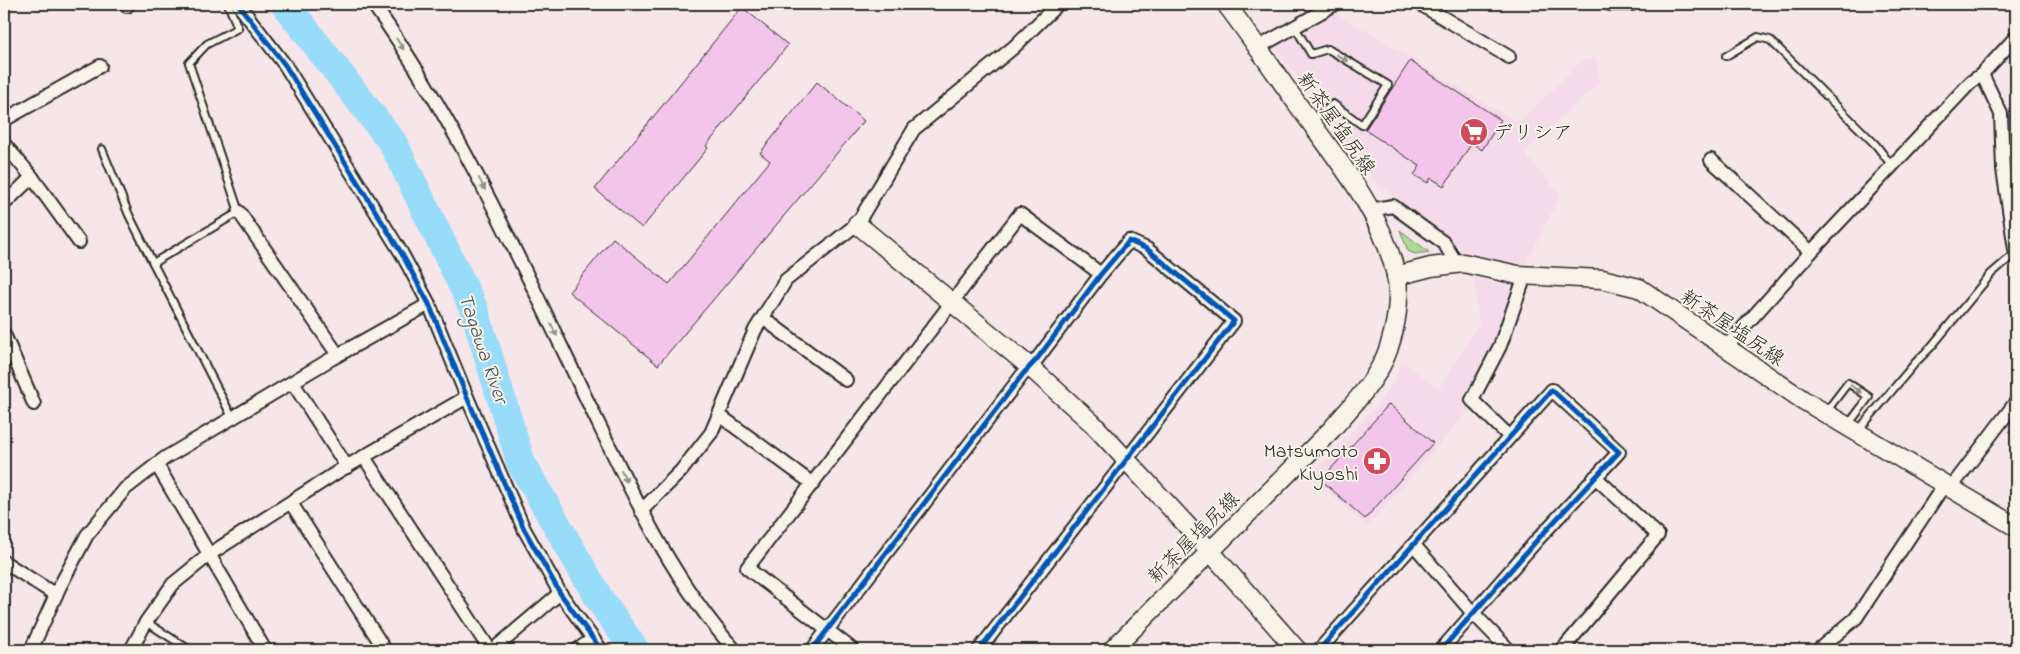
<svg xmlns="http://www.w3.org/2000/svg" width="2020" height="654" font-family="'Indie Flower','Klee One',sans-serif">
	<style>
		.built { fill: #f5dbe9 }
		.green { fill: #acda9a; stroke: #6c8262 }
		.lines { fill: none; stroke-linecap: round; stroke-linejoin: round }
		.river { stroke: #97dcf9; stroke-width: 29 }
		.building { fill: #f3c5ea; stroke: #2b2b2b }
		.lane-casing { stroke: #2b2b2b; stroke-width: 10 }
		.street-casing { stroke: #2b2b2b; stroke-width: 16 }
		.secondary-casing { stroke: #2b2b2b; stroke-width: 21 }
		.lane { stroke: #f7f3e8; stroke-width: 6 }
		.street { stroke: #f7f3e8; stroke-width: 12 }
		.secondary { stroke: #f7f3e8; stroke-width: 18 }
		.cycleway-casing { stroke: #f7f3e8; stroke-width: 8 }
		.cycleway { stroke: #0057b8; stroke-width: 5 }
		.oneway { fill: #918f8a }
		.labels { text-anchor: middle; stroke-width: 4; stroke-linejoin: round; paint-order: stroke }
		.street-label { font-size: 20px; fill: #2b2b2b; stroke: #f7f3e8 }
		.poi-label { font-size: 20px; fill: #2b2b2b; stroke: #f7f3e8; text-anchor: start }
		.water-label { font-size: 21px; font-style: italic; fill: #46575e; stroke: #f7f3e8 }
	</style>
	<rect width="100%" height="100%" fill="#f6e5e9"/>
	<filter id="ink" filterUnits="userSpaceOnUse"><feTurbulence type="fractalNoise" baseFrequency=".02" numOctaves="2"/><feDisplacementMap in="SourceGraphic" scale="10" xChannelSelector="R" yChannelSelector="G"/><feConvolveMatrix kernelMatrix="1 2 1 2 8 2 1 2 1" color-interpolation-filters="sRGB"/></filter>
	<g filter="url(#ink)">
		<g class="built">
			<polygon points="1331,10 1513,120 1521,120 1582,61 1595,58 1601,81 1524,153 1560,195 1526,264 1475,260 1375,182 1322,113 1273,43"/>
			<polygon points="1474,278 1507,286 1512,291 1502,327 1464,403 1470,409 1367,527 1310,475 1379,403 1393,381 1402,361 1439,389 1479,324"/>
		</g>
		<polygon class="green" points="1400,230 1429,252 1415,254 1408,251"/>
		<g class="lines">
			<polyline class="river" points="285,4 393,143 474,309 521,463 600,600 635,650"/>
		</g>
		<g class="building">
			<polygon points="742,7 788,45 706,146 708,148 642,228 595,189"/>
			<polygon points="1410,61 1501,120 1482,150 1472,143 1444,186 1431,178 1428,183 1414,175 1420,166 1365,130"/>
			<polygon points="817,82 864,121 658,365 569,292 613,238 669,284 770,161 760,153"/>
			<polygon points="1389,404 1433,443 1365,519 1321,480"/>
		</g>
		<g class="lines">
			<defs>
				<g id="lane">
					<polyline points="228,4 238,28 207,44 189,63 239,212 153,263 233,419"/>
					<polyline points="1295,27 1311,54 1328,49 1388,85 1362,125 1333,104 1312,121"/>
					<polyline points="1726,56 1758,37 1770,40 1876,145 1892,166"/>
					<polyline points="102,149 129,215 153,263"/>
					<polyline points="1825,413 1848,383 1869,397 1848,425"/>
					<polyline points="1857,432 1916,362 1931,347 1991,274 2006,261 2016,254"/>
					<polyline points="146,622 190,650"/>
				</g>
				<g id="street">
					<polyline points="127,4 127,6"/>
					<polyline points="238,4 285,65 402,254 429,304 467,397 524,529 560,593 601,650"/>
					<path d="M373 4C460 126 521 263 586 398 629 486 669 577 735 650"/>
					<polyline points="1420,4 1509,57"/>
					<polyline points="1610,4 1631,4"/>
					<polyline points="1259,47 1335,4"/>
					<polyline points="1982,74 2001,114 2003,169 2016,256"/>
					<polyline points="4,120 100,66"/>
					<polyline points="4,144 32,177 79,242"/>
					<polyline points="2003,153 2016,145"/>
					<polyline points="1711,160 1811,252"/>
					<polyline points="4,204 32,177"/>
					<polyline points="1369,210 1393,206 1444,243 1457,264"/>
					<polyline points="239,212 338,355"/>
					<polyline points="763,318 846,380"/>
					<polyline points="4,334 34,404"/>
					<polyline points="1725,348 1811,252 1970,83 1982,74 2016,37"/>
					<polyline points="293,383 347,467"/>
					<polyline points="719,415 813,484"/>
					<polyline points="1509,436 1472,400 1500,346 1525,276"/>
					<polyline points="364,457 490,650"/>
					<polyline points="157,465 265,650"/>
					<polyline points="291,503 385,650"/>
					<polyline points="641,511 681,471 711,433 755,330 786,280 857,224 914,129 1014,47 1058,4"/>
					<polyline points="1414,545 1472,612 1509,650"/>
					<polyline points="4,562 56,595"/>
					<polyline points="31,650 60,586 87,535 125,489 165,458 331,359 429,304"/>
					<polyline points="131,650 146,622 173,584 210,554 339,471 467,397"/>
					<polyline points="493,650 560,593"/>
					<polyline points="577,650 593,639"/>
					<polyline points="812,650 1023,374 1037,359 1101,274 1129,241 1147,249 1234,321 979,650"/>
					<polyline points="853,650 747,568 1020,214 1101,274"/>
					<polyline points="1319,650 1552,390 1619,452 1538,539 1441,650"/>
					<polyline points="1562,650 1658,535 1595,477"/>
					<polyline points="1818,650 1856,618 1940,491 1956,481 2016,402"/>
					<polyline points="2014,650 2016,648"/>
				</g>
				<g id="secondary">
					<polyline points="857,224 1030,367 1092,423 1194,533 1297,650"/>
					<polyline points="1396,276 1431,267 1463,263 1518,275 1602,279 1639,288 1803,400 2016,527"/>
					<path d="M1112 650 1332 429C1353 404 1377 381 1388 350 1396 327 1401 298 1396 275 1382 211 1335 157 1298 105 1274 71 1251 37 1226 4"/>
				</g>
			</defs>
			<use href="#lane" class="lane-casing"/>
			<use href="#street" class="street-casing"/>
			<use href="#secondary" class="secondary-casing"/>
			<use href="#lane" class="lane"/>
			<use href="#street" class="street"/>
			<use href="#secondary" class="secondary"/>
			<defs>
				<g id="cycleway">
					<polyline points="238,4 285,65 402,254 429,304 467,397 524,529 560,593 601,650"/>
					<polyline points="812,650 1023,374 1037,359 1101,274 1129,241 1147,249 1234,321 979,650"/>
					<polyline points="1319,650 1552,390 1619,452 1538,539 1441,650"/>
				</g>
			</defs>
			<use href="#cycleway" class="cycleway-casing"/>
			<use href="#cycleway" class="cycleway"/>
		</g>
		<defs><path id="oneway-solid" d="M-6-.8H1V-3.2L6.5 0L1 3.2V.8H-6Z" transform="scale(1.25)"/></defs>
		<g class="oneway">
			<use href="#oneway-solid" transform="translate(400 44) rotate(57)"/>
			<use href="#oneway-solid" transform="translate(1342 58) rotate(31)"/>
			<use href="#oneway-solid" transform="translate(482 184) rotate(62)"/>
			<use href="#oneway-solid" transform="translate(554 330) rotate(64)"/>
			<use href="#oneway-solid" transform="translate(1856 389) rotate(35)"/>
			<use href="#oneway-solid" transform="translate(624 476) rotate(64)"/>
		</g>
	</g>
	<defs>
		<symbol id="supermarket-disc" viewBox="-11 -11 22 22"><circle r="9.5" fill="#d1495b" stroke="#f7f3e8"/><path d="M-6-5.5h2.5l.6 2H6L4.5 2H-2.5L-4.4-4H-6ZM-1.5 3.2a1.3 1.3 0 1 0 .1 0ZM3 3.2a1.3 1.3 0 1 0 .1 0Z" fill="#fff"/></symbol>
		<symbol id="pharmacy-disc" viewBox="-11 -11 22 22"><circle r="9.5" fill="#d1495b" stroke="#f7f3e8"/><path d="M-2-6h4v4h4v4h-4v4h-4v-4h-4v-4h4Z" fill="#fff"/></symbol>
	</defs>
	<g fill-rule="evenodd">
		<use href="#supermarket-disc" x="1458" y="116" width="32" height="32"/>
		<use href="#pharmacy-disc" x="1361" y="445" width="32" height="32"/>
	</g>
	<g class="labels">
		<g class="street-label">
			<text transform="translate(1337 123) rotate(55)" y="7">新茶屋塩尻線</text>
			<text transform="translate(1733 327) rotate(34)" y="7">新茶屋塩尻線</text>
			<text transform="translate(1193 537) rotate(-45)" y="7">新茶屋塩尻線</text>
		</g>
		<g class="poi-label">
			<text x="1493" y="139">デリシア</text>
			<text x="1358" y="457" text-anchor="end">Matsumoto<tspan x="1358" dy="23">Kiyoshi</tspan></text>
		</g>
		<g class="water-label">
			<text transform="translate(484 348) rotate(71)" y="7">Tagawa River</text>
		</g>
	</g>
	<rect width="2020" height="654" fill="none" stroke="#f7f3e8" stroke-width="20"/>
	<rect x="10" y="10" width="2000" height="634" fill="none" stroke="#2b2b2b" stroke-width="2" filter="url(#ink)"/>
</svg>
